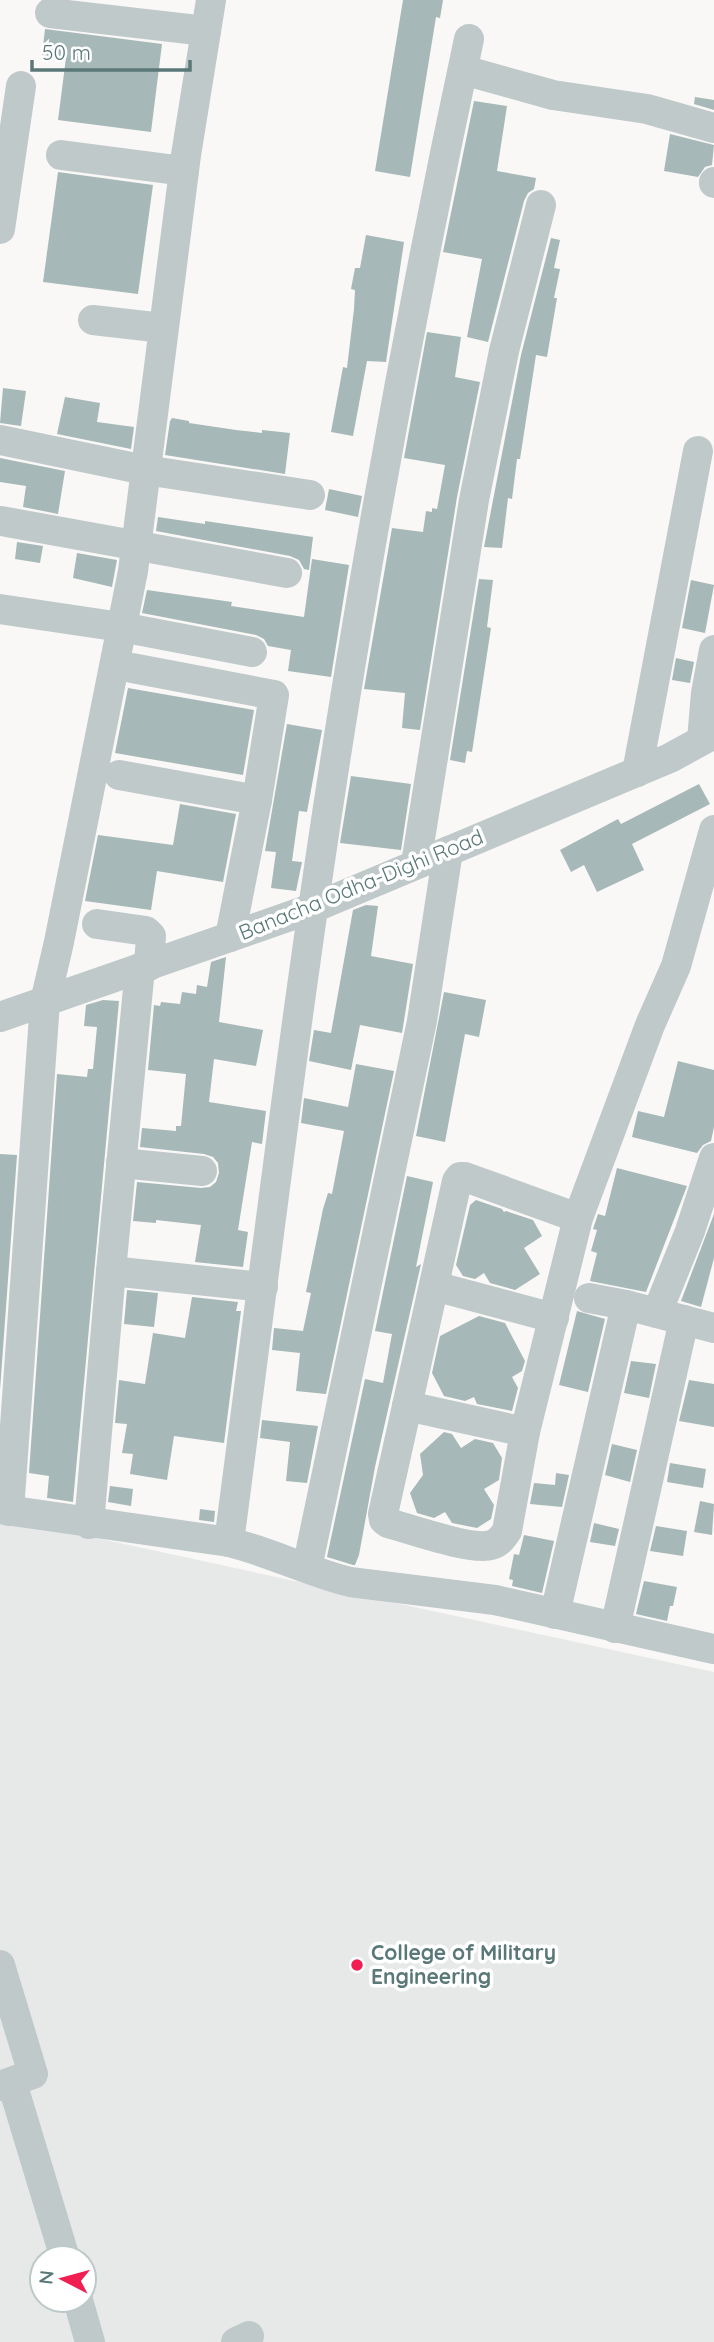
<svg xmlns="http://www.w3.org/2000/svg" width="714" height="2342" font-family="Quicksand,sans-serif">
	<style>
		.built { fill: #e7e9e8; fill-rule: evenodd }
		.building { fill: #a6b8b7 }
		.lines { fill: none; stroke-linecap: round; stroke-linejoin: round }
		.minor { stroke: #bfc9c9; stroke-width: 30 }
		.poi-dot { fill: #f11e52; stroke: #fff; stroke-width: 2.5 }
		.labels { text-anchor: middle; stroke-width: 7; stroke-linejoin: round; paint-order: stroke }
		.street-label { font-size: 21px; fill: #597877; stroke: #fff }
		.poi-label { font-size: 21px; font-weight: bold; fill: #597877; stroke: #fff; text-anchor: start }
	</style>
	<rect width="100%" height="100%" fill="#f9f8f6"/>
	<path class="built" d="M0 1517 714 1672V2342H0ZM42 2258H84V2300H42Z"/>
	<g class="building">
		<polygon points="403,0 443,0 440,18 436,17 410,177 375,171"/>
		<polygon points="45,29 162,44 151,132 58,120 66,58 42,55"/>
		<polygon points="695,97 714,100 714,110 694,104"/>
		<polygon points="474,101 507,106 497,171 536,178 534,189 528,193 524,201 488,342 467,337 482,259 443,252"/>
		<polygon points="670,134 714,145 712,165 705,167 698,177 664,171"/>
		<polygon points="58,172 153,185 138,294 43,282"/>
		<polygon points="366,235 404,242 386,362 367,361 353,436 331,432 343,367 347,368 354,309 355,290 351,289 355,268 360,268"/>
		<polygon points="551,238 560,240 554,268 560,269 554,298 557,298 547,357 536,355 520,459 517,459 512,499 508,498 502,548 484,547 521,355"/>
		<polygon points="427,332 461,337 455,377 480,382 457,497 420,730 402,728 405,693 364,689 392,528 423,532 426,511 432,512 432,508 437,509 445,465 404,458"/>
		<polygon points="3,388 26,391 21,426 0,423"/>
		<polygon points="65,397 100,403 97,422 134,427 131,449 57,434"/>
		<polygon points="172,418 189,421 189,423 236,430 262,433 262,430 290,433 285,474 165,455 170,421"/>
		<polygon points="0,458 65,471 58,514 23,507 26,486 0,482"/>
		<polygon points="329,489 362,496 358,517 325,510"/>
		<polygon points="158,517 205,524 205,521 313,537 309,570 304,569 299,560 290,556 156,531"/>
		<polygon points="17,542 43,546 40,563 15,559"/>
		<polygon points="77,553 117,560 112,587 73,578"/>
		<polygon points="312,559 349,565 331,677 288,671 291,650 268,646 264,639 256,635 142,613 147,590 232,602 231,606 304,617"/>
		<polygon points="479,579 493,580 487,627 491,628 472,752 467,751 465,763 450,760"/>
		<polygon points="691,580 714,585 705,633 682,628"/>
		<polygon points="676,658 694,662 690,683 672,680"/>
		<polygon points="128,688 254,710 243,775 115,753"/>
		<polygon points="287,724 322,730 307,812 299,811 292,861 302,862 296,891 271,888 276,852 265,851"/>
		<polygon points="351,776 411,784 401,850 340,843"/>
		<polygon points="699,784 710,804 632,844 644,870 597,892 584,865 571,872 560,850 618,819 621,824"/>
		<polygon points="180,804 236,814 223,882 157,871 151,910 85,901 98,835 173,845"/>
		<polygon points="366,905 378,906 371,956 413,964 402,1033 360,1025 351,1070 309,1061 314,1030 331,1033 353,910"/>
		<polygon points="226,957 219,1022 263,1030 256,1066 214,1059 209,1102 266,1111 262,1144 252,1142 238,1230 248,1232 243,1267 195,1262 201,1225 156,1220 156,1223 133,1221 137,1182 201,1188 210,1187 216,1182 219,1173 218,1163 213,1157 204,1154 140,1147 142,1128 176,1131 176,1126 181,1126 186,1074 148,1070 154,1005 160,1006 161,1002 180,1004 182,992 196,994 197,985 207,987 211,962"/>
		<polygon points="444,992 486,1000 479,1037 465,1034 445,1142 416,1136"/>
		<polygon points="103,1000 119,1001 73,1502 47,1498 49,1476 29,1473 57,1074 87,1077 88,1069 93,1069 97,1027 84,1026 86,1005"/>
		<polygon points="678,1061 714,1070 714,1127 711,1141 703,1145 697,1153 632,1137 638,1111 664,1117"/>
		<polygon points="356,1064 394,1071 326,1394 296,1391 300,1353 272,1350 274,1328 303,1331 311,1293 306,1292 323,1209 328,1193 332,1194 344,1131 301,1123 304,1098 348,1107"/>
		<polygon points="0,1154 17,1155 0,1390"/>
		<polygon points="617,1168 687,1186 646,1292 590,1281 597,1253 591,1251 597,1230 593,1229 598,1214 605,1216"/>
		<polygon points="407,1176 433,1182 416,1267 421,1264 375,1467 359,1555 355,1565 353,1565 327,1557 365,1379 383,1383 392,1334 375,1331"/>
		<polygon points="476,1200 502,1209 504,1212 506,1211 533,1220 542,1236 524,1248 540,1274 515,1290 490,1283 484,1273 475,1279 463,1276 456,1265 470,1205"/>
		<polygon points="714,1214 714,1258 701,1307 681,1301"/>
		<polygon points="127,1290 158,1293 154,1327 124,1324"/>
		<polygon points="192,1297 238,1302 236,1311 241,1311 224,1443 174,1436 167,1480 130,1474 133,1454 122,1453 127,1424 115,1423 119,1380 145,1384 153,1333 185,1338"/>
		<polygon points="577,1311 605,1319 588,1392 559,1385"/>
		<polygon points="479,1316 505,1323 525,1361 522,1371 512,1377 518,1388 512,1411 477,1404 474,1397 465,1401 444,1396 432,1373 440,1336"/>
		<polygon points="631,1361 656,1364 649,1398 624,1393"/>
		<polygon points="689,1380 714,1384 714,1427 679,1421"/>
		<polygon points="262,1420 318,1426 307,1483 286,1481 290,1442 260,1438"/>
		<polygon points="444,1432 452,1434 461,1448 475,1439 493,1443 502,1458 499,1480 484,1489 494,1505 491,1519 477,1528 452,1523 445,1512 434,1518 417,1513 410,1493 423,1475 420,1454"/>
		<polygon points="612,1444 637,1450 630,1482 605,1475"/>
		<polygon points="670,1463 706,1469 703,1488 667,1482"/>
		<polygon points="556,1473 569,1475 562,1507 530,1504 534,1483 555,1485"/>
		<polygon points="110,1486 133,1489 131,1506 108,1502"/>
		<polygon points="700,1501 714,1504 712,1535 694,1532"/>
		<polygon points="200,1509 215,1511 214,1522 199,1520"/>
		<polygon points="594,1523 619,1529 615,1546 590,1542"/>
		<polygon points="656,1526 687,1531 683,1556 650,1551"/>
		<polygon points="524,1535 554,1541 542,1593 512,1586 513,1580 509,1579 514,1554 519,1555"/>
		<polygon points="644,1581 677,1587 673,1606 670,1606 667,1621 636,1614"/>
	</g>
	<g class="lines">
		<g class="minor">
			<polyline points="50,13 206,31"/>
			<polyline points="463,70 553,95 647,109 714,128"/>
			<polyline points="61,155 184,171"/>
			<polyline points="714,183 714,182"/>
			<polyline points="0,229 21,86"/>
			<polyline points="93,320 163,328"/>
			<polyline points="0,440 145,470 310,495"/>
			<polyline points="1,521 287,573"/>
			<polyline points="0,609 121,627 252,652"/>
			<polyline points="132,668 274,695 257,800"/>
			<polyline points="702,740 706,693 714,650"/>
			<polyline points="637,772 698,451"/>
			<polyline points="119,775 257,800 230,937"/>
			<polyline points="416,864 474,500 504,351 541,205"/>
			<polyline points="97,924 146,931 151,936 149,966"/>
			<polyline points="0,1017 313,908 670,758 714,734"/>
			<polyline points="121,1163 202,1171"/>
			<path d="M578 1218 465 1177H460L457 1181 383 1514 384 1520 388 1523C410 1529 472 1551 491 1545 499 1543 503 1537 507 1531L525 1432 578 1218 650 1025 676 966 714 830"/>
			<polyline points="111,1271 263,1287"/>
			<polyline points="434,1286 554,1318"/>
			<polyline points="589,1298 626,1305 714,1328"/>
			<polyline points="657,1313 690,1231 714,1158"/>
			<polyline points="407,1406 525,1432"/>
			<path d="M0 1509 229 1542C270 1552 309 1572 350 1582L495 1600 714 1649"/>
			<polyline points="9,1511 45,1002 59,942 133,571 186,155 211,0"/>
			<polyline points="89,1524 111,1271 140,968"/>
			<path d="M229 1542C269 1238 305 934 356 632 389 434 427 235 469 39"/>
			<polyline points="307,1568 422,1021 448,851"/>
			<polyline points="555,1614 626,1305"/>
			<polyline points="615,1628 684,1320"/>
			<polyline points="0,1965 33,2074 0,2086"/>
			<polyline points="12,2083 65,2258"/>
			<polyline points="78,2300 90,2342"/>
			<polyline points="236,2342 249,2336"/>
		</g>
	</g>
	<circle class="poi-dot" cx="357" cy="1965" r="7"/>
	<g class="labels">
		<g class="street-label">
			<text transform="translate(361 885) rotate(-22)" y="7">Banacha Odha-Dighi Road</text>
		</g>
		<g class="poi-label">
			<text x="371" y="1960">College of Military<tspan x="371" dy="24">Engineering</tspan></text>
		</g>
	</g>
	<g transform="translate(63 2279) rotate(276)"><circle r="33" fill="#ffffff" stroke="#bdc9c9" stroke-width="2"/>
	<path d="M0-5L12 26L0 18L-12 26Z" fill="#f11e52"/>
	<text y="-10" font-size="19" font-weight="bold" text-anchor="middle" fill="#597877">N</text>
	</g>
	<path d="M32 60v10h158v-10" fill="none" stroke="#597877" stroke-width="3.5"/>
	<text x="42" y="60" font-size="21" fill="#597877" stroke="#ffffff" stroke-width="5" paint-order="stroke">50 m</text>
</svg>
